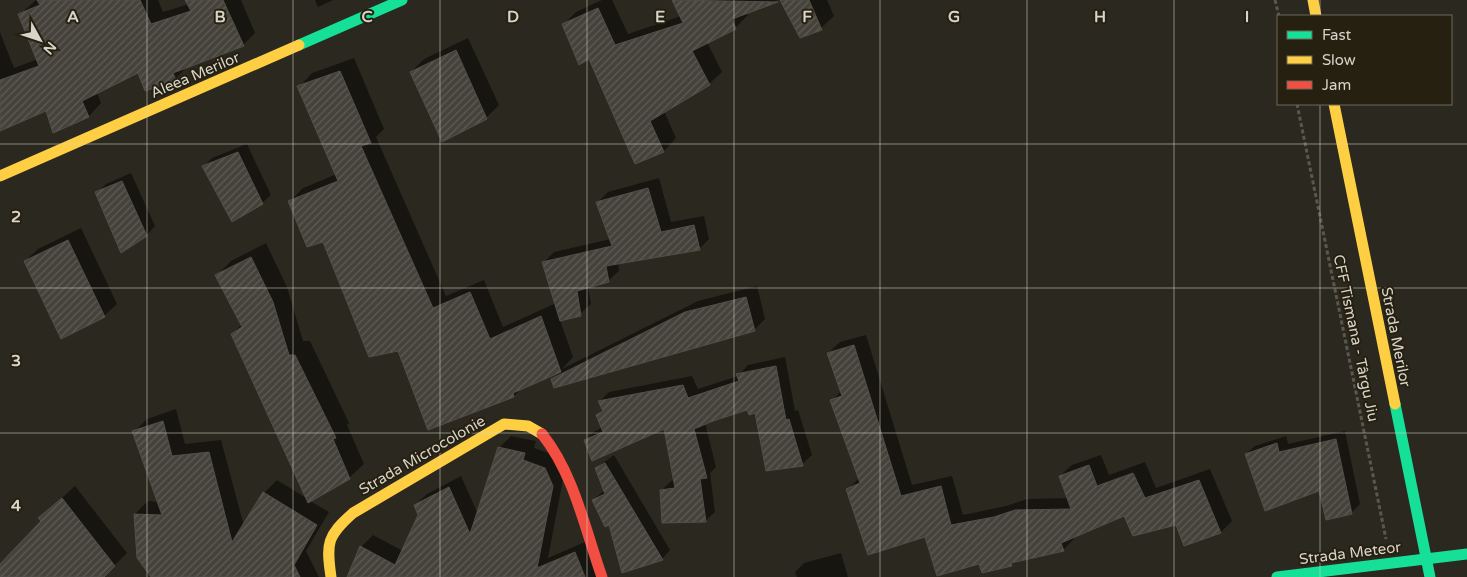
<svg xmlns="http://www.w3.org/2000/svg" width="1467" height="577" font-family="'Varela Round',sans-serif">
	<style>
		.shadow { fill: #0007 }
		.building { fill: url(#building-hatch); stroke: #514f48 }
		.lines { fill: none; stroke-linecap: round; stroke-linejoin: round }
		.path { stroke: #5a574f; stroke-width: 3; stroke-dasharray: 4 2.5; stroke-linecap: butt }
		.fast { stroke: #16e098; stroke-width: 11 }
		.slow { stroke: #ffcf43; stroke-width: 11 }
		.jam { stroke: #f24e42; stroke-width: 11 }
		.grid { fill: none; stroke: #d7d4ca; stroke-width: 1; stroke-opacity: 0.55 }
		.labels { text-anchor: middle; stroke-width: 4; stroke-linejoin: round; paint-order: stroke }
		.street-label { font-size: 15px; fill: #d7d4ca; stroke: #262011 }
		.grid-label { font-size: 16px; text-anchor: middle; font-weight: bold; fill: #d7d4ca; stroke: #262011; stroke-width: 4; stroke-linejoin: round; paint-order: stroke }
	</style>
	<defs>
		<pattern id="building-hatch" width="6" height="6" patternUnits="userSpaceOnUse" patternTransform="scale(1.25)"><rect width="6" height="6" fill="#45423b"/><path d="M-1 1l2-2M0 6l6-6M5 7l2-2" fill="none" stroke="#5f5c56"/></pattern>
	</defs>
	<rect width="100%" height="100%" fill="#2b281f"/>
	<g class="shadow">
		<polygon points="36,0 158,0 163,12 189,4 187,0 241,0 255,33 243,45 188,66 175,79 138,72 97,93 101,103 89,116 54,131 46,110 0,130 0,32 14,68 38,59 20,14"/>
		<polygon points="315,0 333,0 318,7"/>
		<polygon points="602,0 612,0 628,34 681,16 673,0 778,0 746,12 748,15 735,28 707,42 722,72 709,84 664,111 676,138 664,151 636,162 590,57 563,25 576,12"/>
		<polygon points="781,0 827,0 834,16 821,28 800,37"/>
		<polygon points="468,38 499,105 486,118 411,72 424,59"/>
		<polygon points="354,58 384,129 376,137 446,296 484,280 503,327 556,303 544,262 554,252 611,239 597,203 608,192 659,178 671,222 704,216 709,239 699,249 618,262 619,271 608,281 588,287 591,304 580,314 560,320 573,357 562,369 698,301 757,286 765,319 754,330 552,380 562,370 523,387 514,396 399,349 323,241 290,201 303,188 337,174 299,87 312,73"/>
		<polygon points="247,144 271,195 262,203 204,166 212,158"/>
		<polygon points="131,173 155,226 147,235 122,251 97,193 106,184"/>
		<polygon points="81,228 117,304 104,316 25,261 38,249"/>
		<polygon points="266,243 287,287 303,341 310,341 349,423 347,425 364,464 349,478 310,501 329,512 306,551 319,577 153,577 138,557 135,514 148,501 158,502 134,432 147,419 176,409 185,444 221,440 244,526 264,493 277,480 308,499 232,334 242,324 217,275 231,261"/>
		<polygon points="866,335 912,485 952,476 963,515 1006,506 1027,499 1069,498 1060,476 1072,465 1101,455 1109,475 1145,462 1156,488 1210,469 1232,521 1221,532 1185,544 1177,523 1125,514 1074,536 1074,539 1063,550 1015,561 1011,565 980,563 926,536 848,489 859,478 832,401 841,391 828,353 840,342"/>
		<polygon points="785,357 795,411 798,410 812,455 802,464 756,411 748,409 705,423 716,467 710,473 715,512 705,521 661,491 671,481 675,480 665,427 585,440 595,431 603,427 598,415 604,410 600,401 609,392 692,376 698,389 738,376 748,365"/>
		<polygon points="1345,431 1360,504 1351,513 1320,489 1246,454 1255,446 1286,436 1288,444"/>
		<polygon points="511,436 536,441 534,448 557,456 564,474 548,558 587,541 604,577 359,577 361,547 373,535 403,551 420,515 415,505 427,494 461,476 478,514 499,448"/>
		<polygon points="614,455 670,550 662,559 610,523 593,500 605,490 596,468"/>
		<polygon points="75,486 127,553 103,577 0,577 0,566 42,521 53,506"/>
		<polygon points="841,553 848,577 797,577 795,572 804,563"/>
	</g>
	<g class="building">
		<polygon points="37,0 140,0 151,24 191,11 185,0 223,0 244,46 173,73 176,80 145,91 138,73 82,101 89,117 53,133 46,111 0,131 0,80 39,66 18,14 40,5"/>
		<polygon points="672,0 778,2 732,19 736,29 692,51 710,85 650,121 664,152 635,164 589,59 579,65 562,24 598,8 615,45 683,23"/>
		<polygon points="780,0 809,0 822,30 800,38"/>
		<polygon points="456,50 487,119 442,142 410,72"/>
		<polygon points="340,71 371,143 361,146 433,308 470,292 490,339 541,316 561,372 513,393 514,397 428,430 398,351 369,357 323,242 307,247 288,201 338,181 297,86"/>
		<polygon points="238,152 263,204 232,222 202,166"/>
		<polygon points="122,181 147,236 121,253 95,192"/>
		<polygon points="648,188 661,232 694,225 700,250 606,266 609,282 577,291 581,316 560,321 542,262 612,246 596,202"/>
		<polygon points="68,240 105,317 61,339 24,261"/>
		<polygon points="251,257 273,302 289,355 295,355 336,438 333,439 350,479 308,503 231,334 242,327 215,275"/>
		<polygon points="746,297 755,331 554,388 551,379 685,312"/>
		<polygon points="854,345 901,496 941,486 951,525 994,517 1015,510 1071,509 1059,476 1089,465 1097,486 1133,473 1145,498 1199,480 1221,533 1184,546 1176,525 1133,536 1124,516 1061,543 1064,551 1011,563 1012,566 982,573 979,564 937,576 925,537 868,555 846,489 860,483 830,400 842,396 827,353"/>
		<polygon points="776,366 786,420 789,419 803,466 766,471 755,413 749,415 747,410 713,421 694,429 707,478 700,479 706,522 662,523 660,490 675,488 664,429 592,461 584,440 603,432 596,415 603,411 598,401 683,385 688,398 739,381 736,374"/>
		<polygon points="163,421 172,456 209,452 232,542 263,492 317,525 294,565 300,577 151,577 137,558 134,514 162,515 132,431"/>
		<polygon points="1336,439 1352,514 1326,520 1319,491 1265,511 1245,454 1277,443 1279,452"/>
		<polygon points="498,447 525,453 523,460 545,468 553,486 537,568 575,552 585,577 347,577 360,546 395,565 418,515 414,505 449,487 470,534"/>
		<polygon points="605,463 663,560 622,573 609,525 605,527 592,500 605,494 595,468"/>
		<polygon points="62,498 115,566 104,577 0,577 0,564 41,521 38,518"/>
	</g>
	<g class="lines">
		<g class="path">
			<polyline points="1275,0 1279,16"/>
			<polyline points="1297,104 1386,539"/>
		</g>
		<g class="fast">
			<polyline points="299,45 402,0"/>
			<polyline points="1395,404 1430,577"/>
			<polyline points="1277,577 1467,554"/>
		</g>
		<g class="slow">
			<polyline points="1313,0 1316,16"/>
			<polyline points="1334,104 1395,404"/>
			<polyline points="0,176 299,45"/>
			<path d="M331 577C326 543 327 536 353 513L504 424 528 426 542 434"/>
		</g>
		<path class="jam" d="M542 434C574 474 585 529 602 577"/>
	</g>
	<path class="grid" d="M147 0V577M293 0V577M440 0V577M587 0V577M734 0V577M880 0V577M1027 0V577M1174 0V577M1320 0V16M1320 104V577M0 144H1467M0 288H1467M0 433H1467"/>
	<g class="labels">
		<g class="street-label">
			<text transform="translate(195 75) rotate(-23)" y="5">Aleea Merilor</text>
			<text transform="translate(1396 337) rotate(79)" y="5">Strada Merilor</text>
			<text transform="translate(1356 338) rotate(78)" y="5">CFF Tismana - Târgu Jiu</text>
			<text transform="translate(422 455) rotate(-30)" y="5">Strada Microcolonie</text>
			<text transform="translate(1350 553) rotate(-7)" y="5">Strada Meteor</text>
		</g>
	</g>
	<g class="grid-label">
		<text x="73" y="22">A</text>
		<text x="220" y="22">B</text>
		<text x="367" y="22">C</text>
		<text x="513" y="22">D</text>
		<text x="660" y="22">E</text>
		<text x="807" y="22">F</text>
		<text x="954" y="22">G</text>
		<text x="1100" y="22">H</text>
		<text x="1247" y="22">I</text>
		<text x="16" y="222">2</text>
		<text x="16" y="366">3</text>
		<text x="16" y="511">4</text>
	</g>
	<rect x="1277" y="15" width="175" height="90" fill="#262011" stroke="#6d685b"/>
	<rect x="1287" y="31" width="25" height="8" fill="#16e098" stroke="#6d685b"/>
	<text x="1322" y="40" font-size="15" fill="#d7d4ca">Fast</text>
	<rect x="1287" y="56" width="25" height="8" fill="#ffcf43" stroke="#6d685b"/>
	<text x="1322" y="65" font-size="15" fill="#d7d4ca">Slow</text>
	<rect x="1287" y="81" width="25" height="8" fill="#f24e42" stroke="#6d685b"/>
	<text x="1322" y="90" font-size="15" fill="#d7d4ca">Jam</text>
	<g transform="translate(40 40) rotate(130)" stroke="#262011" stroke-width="4" paint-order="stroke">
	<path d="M0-4L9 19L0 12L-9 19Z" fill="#d7d4ca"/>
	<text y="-8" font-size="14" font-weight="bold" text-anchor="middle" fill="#d7d4ca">N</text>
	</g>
</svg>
